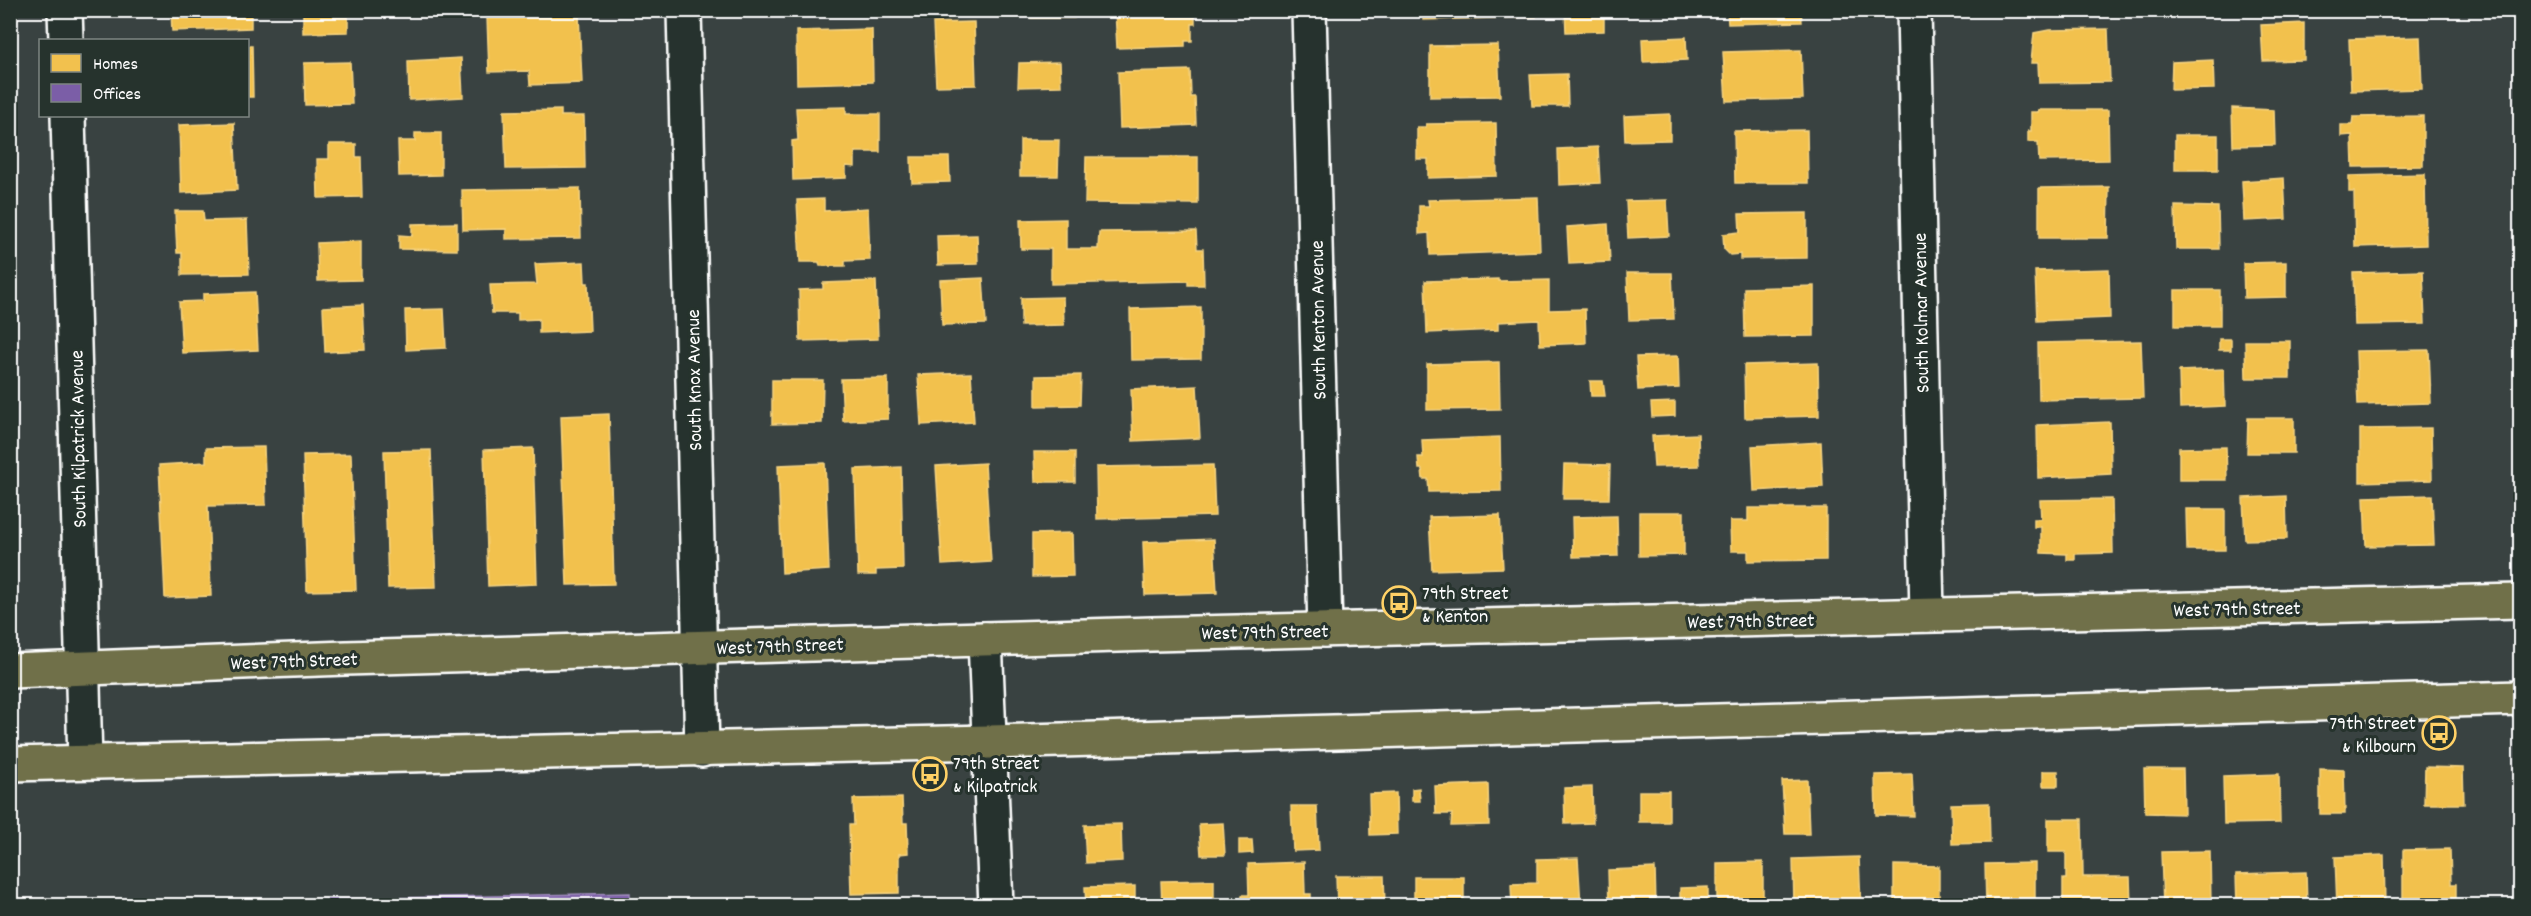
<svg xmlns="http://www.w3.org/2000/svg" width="2531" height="916" font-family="Dekko,sans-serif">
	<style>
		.homes { fill: #f2c14e; stroke: #f6d483; stroke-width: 1.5 }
		.offices { fill: #7b5ea7; stroke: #a38ec1; stroke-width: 1.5 }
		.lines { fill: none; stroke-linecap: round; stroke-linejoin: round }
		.minor-casing { stroke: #fff; stroke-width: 38 }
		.major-casing { stroke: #fff; stroke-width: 38 }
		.minor { stroke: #26332d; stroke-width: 33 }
		.major { stroke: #70704a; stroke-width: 33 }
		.labels { text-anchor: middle; stroke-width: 6; stroke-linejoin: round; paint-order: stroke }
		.street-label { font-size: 20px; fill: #fff; stroke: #26332d }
		.poi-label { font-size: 20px; fill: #fff; stroke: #26332d; text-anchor: start }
	</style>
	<rect width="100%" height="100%" fill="#394241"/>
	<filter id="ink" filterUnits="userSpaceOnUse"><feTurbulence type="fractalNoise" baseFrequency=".0167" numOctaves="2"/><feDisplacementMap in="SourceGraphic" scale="12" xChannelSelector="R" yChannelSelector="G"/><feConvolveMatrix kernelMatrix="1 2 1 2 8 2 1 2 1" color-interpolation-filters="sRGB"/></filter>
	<g filter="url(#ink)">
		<g class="homes">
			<polygon points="171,10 251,10 251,28 172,31"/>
			<polygon points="303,10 348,10 348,32 303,33"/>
			<polygon points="931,10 976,10 977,14 931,16"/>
			<rect x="1031" y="10" width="43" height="8"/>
			<polygon points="1115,10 1195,11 1195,24 1192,24 1192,41 1185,41 1185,46 1117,48"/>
			<polygon points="1423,10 1535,10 1536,17 1423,20"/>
			<polygon points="1565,10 1604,10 1604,31 1566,32"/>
			<polygon points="1727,10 1801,10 1802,22 1728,24"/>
			<polygon points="2168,10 2213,10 2213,14 2168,15"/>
			<polygon points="579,14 582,83 530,85 529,71 489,72 487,17"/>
			<polygon points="974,22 976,85 936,86 933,23"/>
			<polygon points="2304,23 2304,60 2263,61 2261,25"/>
			<polygon points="872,29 873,82 797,84 796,31"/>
			<polygon points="2108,29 2110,82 2039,83 2038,63 2031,63 2034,33 2049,30"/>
			<polygon points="1686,37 1687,60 1643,62 1642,39"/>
			<polygon points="2420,37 2422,89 2351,91 2349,39"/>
			<polygon points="1498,45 1500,96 1430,97 1430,46"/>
			<polygon points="248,46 252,46 253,97 248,97"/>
			<polygon points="1801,50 1803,99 1726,101 1723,52"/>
			<polygon points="461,58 463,97 409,100 408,61"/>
			<polygon points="2213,60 2214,89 2171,90 2172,62"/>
			<polygon points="350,62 352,104 305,105 304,63"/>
			<polygon points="1060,62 1061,86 1018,87 1019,63"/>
			<polygon points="1190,70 1191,97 1195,97 1196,125 1120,128 1118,72"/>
			<polygon points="1567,74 1568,106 1532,106 1530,75"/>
			<polygon points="846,107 846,114 880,114 880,152 855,152 855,167 846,166 846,178 793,180 792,141 798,140 796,108"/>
			<polygon points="2232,108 2274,110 2275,145 2233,146"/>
			<polygon points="561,110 561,116 584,116 585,168 506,169 504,111"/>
			<polygon points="2038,110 2108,110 2109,160 2039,161 2038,142 2028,142 2028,131 2031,131 2031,112 2038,112"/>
			<polygon points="1670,114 1670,140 1625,141 1624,116"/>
			<polygon points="2423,116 2423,166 2353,167 2352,135 2341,136 2341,125 2352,125 2353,117"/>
			<polygon points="234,123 237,190 181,193 179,125"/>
			<polygon points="1496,123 1497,176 1428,178 1428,159 1417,159 1417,127 1426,127 1426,124"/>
			<polygon points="1807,130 1808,183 1735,183 1734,131"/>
			<polygon points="415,133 441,133 441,175 399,176 398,141 415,141"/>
			<rect x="2175" y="135" width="43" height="35"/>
			<polygon points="1020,140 1059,140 1058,176 1020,176"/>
			<polygon points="329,144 356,144 356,157 361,157 362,197 318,198 317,159 329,159"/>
			<polygon points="1598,147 1600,183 1559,185 1558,149"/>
			<polygon points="911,157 949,157 950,182 912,183"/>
			<polygon points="1086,157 1198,157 1198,204 1085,203"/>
			<polygon points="2425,174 2426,245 2355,247 2354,192 2349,192 2349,176"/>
			<polygon points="2284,178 2286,219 2244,221 2242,181"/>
			<polygon points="2109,187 2108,238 2039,238 2039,188"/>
			<polygon points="580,188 581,238 506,239 506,229 463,230 462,190"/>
			<polygon points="1538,197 1540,251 1430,255 1429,233 1419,234 1419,206 1429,206 1428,200"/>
			<polygon points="824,199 824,211 868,208 870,260 845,261 845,266 820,266 819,262 800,262 797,200"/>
			<polygon points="1667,200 1669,236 1628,238 1626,201"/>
			<polygon points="2175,206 2218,207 2219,249 2176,249"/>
			<polygon points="175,211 203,211 204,221 247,220 249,274 182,275 182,253 177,253"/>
			<polygon points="1807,213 1807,258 1740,259 1740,254 1730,255 1724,249 1723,234 1740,232 1739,214"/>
			<polygon points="1066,219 1066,249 1098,249 1099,232 1196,231 1197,249 1203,249 1204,285 1188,285 1188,281 1051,284 1051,249 1021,249 1020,220"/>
			<polygon points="457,223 457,250 399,249 399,235 412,236 412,224"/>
			<polygon points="1608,224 1610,262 1569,264 1567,227"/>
			<polygon points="977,235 978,264 938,265 937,236"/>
			<polygon points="361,241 361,280 318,281 317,243"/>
			<polygon points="584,262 585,283 588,283 590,331 539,333 539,319 518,320 518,313 492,313 490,285 537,284 535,264"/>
			<polygon points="2286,262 2286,297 2244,298 2243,263"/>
			<polygon points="2109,269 2110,318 2037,321 2035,271"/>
			<polygon points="2423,271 2425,324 2355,325 2353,273"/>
			<polygon points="1627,273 1672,273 1674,319 1629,320"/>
			<polygon points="983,278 986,324 942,325 940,280"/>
			<polygon points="1498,279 1498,281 1549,280 1549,310 1585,309 1586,343 1540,345 1539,320 1498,322 1498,330 1427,333 1425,281"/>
			<polygon points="876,281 878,339 800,341 799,290 823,289 823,283"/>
			<polygon points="1814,286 1814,336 1745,337 1744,288"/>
			<rect x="2175" y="290" width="45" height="36"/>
			<polygon points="255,292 258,350 182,353 179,302 203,301 203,294"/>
			<polygon points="1063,297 1064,325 1021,326 1021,298"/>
			<polygon points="363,305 365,350 325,352 323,307"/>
			<polygon points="1201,307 1201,359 1131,360 1130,309"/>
			<polygon points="444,309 446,348 406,350 405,310"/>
			<rect x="2219" y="339" width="12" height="11"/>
			<polygon points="2141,341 2143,398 2039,400 2038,343"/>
			<polygon points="2245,341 2290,341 2290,378 2246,378"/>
			<polygon points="2429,350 2431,403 2358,405 2356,351"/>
			<polygon points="1678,356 1679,388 1638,390 1636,357"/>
			<polygon points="1499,362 1500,409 1427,410 1427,364"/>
			<polygon points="1818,363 1819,416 1745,418 1744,365"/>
			<polygon points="2224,369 2225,406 2180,408 2179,371"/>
			<polygon points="971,373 974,422 921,425 918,375"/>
			<polygon points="1081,375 1080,405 1036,406 1036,376"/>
			<polygon points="888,378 888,419 843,421 841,379"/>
			<polygon points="772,380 823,380 822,423 772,424"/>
			<polygon points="1590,381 1603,381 1605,396 1591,396"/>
			<polygon points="1197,386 1200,438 1133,441 1131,389"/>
			<polygon points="1675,402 1675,416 1652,417 1651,403"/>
			<polygon points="609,414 614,584 567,585 561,416"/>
			<polygon points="2248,418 2294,418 2294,453 2247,453"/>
			<polygon points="2110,422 2111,474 2038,478 2037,425"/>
			<polygon points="2431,428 2432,480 2360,482 2360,429"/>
			<polygon points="1698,434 1699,466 1654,467 1652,436"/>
			<polygon points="1500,437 1501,491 1429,492 1428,479 1423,479 1422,469 1419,469 1418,457 1423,457 1422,440"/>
			<polygon points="1821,442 1823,487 1754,491 1752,446"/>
			<polygon points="264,447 266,505 208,506 211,596 165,598 159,465 206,462 206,448"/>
			<polygon points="2226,447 2227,480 2179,480 2179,448"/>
			<polygon points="533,448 537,584 488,586 484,450"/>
			<polygon points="431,450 436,587 388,588 384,451"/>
			<polygon points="1034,452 1075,452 1075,482 1035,482"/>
			<polygon points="351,454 356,590 307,591 303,455"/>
			<polygon points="825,463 829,570 782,573 778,465"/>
			<polygon points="985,463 991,562 942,565 936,466"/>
			<polygon points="1564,464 1610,465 1609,499 1563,499"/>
			<polygon points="1213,465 1215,516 1097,519 1096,467"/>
			<polygon points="901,467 903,569 876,570 876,575 858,575 855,469"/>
			<polygon points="2432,495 2434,545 2366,546 2364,497"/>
			<polygon points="2286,496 2287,539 2245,540 2243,498"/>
			<polygon points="2112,499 2113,553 2075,554 2075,560 2067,560 2067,554 2041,553 2041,527 2034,527 2034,519 2041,519 2040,500"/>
			<polygon points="1748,508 1826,508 1826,560 1748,561 1748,551 1731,551 1730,521 1748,521"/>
			<polygon points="2186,509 2225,509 2225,550 2187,550"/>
			<polygon points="1639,512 1684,512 1684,555 1639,556"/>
			<polygon points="1500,515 1503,568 1432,570 1429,517"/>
			<polygon points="1617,516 1618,556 1573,557 1572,517"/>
			<polygon points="1072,533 1073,576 1032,577 1032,534"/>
			<polygon points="1214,539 1217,593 1145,595 1143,542"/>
			<polygon points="2425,767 2463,768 2464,804 2424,804"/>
			<polygon points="2144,769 2183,769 2184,814 2145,813"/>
			<polygon points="2320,769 2344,770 2345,814 2320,814"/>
			<rect x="2043" y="771" width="15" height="15"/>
			<polygon points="1912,774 1914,816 1876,815 1875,775"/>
			<polygon points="2279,774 2280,823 2224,824 2223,776"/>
			<polygon points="1807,780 1809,834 1785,834 1782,781"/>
			<polygon points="1488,784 1489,825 1451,826 1452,814 1436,814 1435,786"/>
			<polygon points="1592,787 1593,823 1565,824 1564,788"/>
			<polygon points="1419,788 1420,801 1412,801 1412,789"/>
			<rect x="1639" y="791" width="30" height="31"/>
			<polygon points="1396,793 1397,834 1370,835 1369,794"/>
			<polygon points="902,798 903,823 907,823 908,853 899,854 899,893 851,894 849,825 854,825 853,799"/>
			<polygon points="1989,803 1990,843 1952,844 1951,804"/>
			<polygon points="1291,806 1317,806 1319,850 1293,851"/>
			<polygon points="2048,819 2082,819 2083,877 2130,877 2131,906 2063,906 2063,879 2066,879 2066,852 2048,852"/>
			<polygon points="1223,823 1225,855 1201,855 1199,824"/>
			<polygon points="1121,824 1122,861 1086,863 1084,825"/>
			<polygon points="1239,840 1252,840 1253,853 1239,854"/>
			<polygon points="2450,849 2451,884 2456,884 2456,906 2403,906 2403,850"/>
			<polygon points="2210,851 2211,906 2163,906 2161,852"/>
			<polygon points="2384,855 2385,906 2337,906 2335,857"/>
			<polygon points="1859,857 1861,906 1794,906 1793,859"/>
			<polygon points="1578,858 1581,906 1512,906 1511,884 1537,883 1537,859"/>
			<polygon points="1304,862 1305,894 1311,894 1311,906 1242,906 1242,895 1249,895 1248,864"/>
			<polygon points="1763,862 1763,906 1717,906 1717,863"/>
			<polygon points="2035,863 2035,906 1986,906 1985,864"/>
			<polygon points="1894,865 1939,866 1939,906 1894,906"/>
			<polygon points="1655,868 1656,906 1609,906 1608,870"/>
			<polygon points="2306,872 2307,906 2237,906 2236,874"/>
			<polygon points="1336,876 1384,876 1385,906 1337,906"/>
			<rect x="1414" y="877" width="50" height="29"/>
			<polygon points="1214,880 1214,906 1162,906 1161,881"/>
			<polygon points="1135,886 1135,906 1086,906 1085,887"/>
			<polygon points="1708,887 1708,906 1680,906 1680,888"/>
		</g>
		<polygon class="offices" points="630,893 630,906 301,906 301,900"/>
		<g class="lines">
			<defs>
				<g id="minor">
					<polyline points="65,10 66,40"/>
					<polyline points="684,10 702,750"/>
					<polyline points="1309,10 1325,630"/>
					<polyline points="1914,10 1927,615"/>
					<polyline points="68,116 85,762"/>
					<polyline points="985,639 996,906"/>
				</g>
				<g id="major">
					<polyline points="10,671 346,658 1152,634 2520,601"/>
					<polyline points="10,764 989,742 2520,698"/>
				</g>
			</defs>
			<use href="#minor" class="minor-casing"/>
			<use href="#major" class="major-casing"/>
			<use href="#minor" class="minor"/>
			<use href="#major" class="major"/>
		</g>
	</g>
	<defs>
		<symbol id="bus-ring" viewBox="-11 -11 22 22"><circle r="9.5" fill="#26332d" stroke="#ffd166" stroke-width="1.5"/><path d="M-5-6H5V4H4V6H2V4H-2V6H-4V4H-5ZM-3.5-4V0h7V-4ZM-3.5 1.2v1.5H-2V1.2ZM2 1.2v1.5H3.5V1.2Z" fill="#ffd166"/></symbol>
	</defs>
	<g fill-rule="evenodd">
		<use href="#bus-ring" x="1380" y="584" width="38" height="38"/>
		<use href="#bus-ring" x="2420" y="714" width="38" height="38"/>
		<use href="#bus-ring" x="911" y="755" width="38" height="38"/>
	</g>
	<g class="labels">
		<g class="street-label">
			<text transform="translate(1920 313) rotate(-91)" y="7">South Kolmar Avenue</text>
			<text transform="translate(1317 320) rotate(-91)" y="7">South Kenton Avenue</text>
			<text transform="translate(693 380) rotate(-91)" y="7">South Knox Avenue</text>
			<text transform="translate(77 439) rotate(-91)" y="7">South Kilpatrick Avenue</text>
			<text transform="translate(2237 608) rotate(-1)" y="7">West 79th Street</text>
			<text transform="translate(1751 620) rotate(-1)" y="7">West 79th Street</text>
			<text transform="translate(1265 631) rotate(-1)" y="7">West 79th Street</text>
			<text transform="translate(780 645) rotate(-2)" y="7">West 79th Street</text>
			<text transform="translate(294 660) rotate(-2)" y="7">West 79th Street</text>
		</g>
		<g class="poi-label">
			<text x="1422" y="599">79th Street<tspan x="1422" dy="23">&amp; Kenton</tspan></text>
			<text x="2416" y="729" text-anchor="end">79th Street<tspan x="2416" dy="23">&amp; Kilbourn</tspan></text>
			<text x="953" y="769">79th Street<tspan x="953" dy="23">&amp; Kilpatrick</tspan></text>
		</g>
	</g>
	<rect width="2531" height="916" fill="none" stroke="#26332d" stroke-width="36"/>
	<rect x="18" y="18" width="2495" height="880" fill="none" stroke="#fff" stroke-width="2" filter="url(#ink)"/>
	<rect x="39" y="39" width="210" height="78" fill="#26332d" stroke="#7d8581" stroke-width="1.5"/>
	<rect x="51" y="54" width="30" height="18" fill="#f2c14e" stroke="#7d8581" stroke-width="1.5"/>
	<text x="93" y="69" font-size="18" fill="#ffffff">Homes</text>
	<rect x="51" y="84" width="30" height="18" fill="#7b5ea7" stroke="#7d8581" stroke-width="1.5"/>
	<text x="93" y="99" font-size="18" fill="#ffffff">Offices</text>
</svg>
